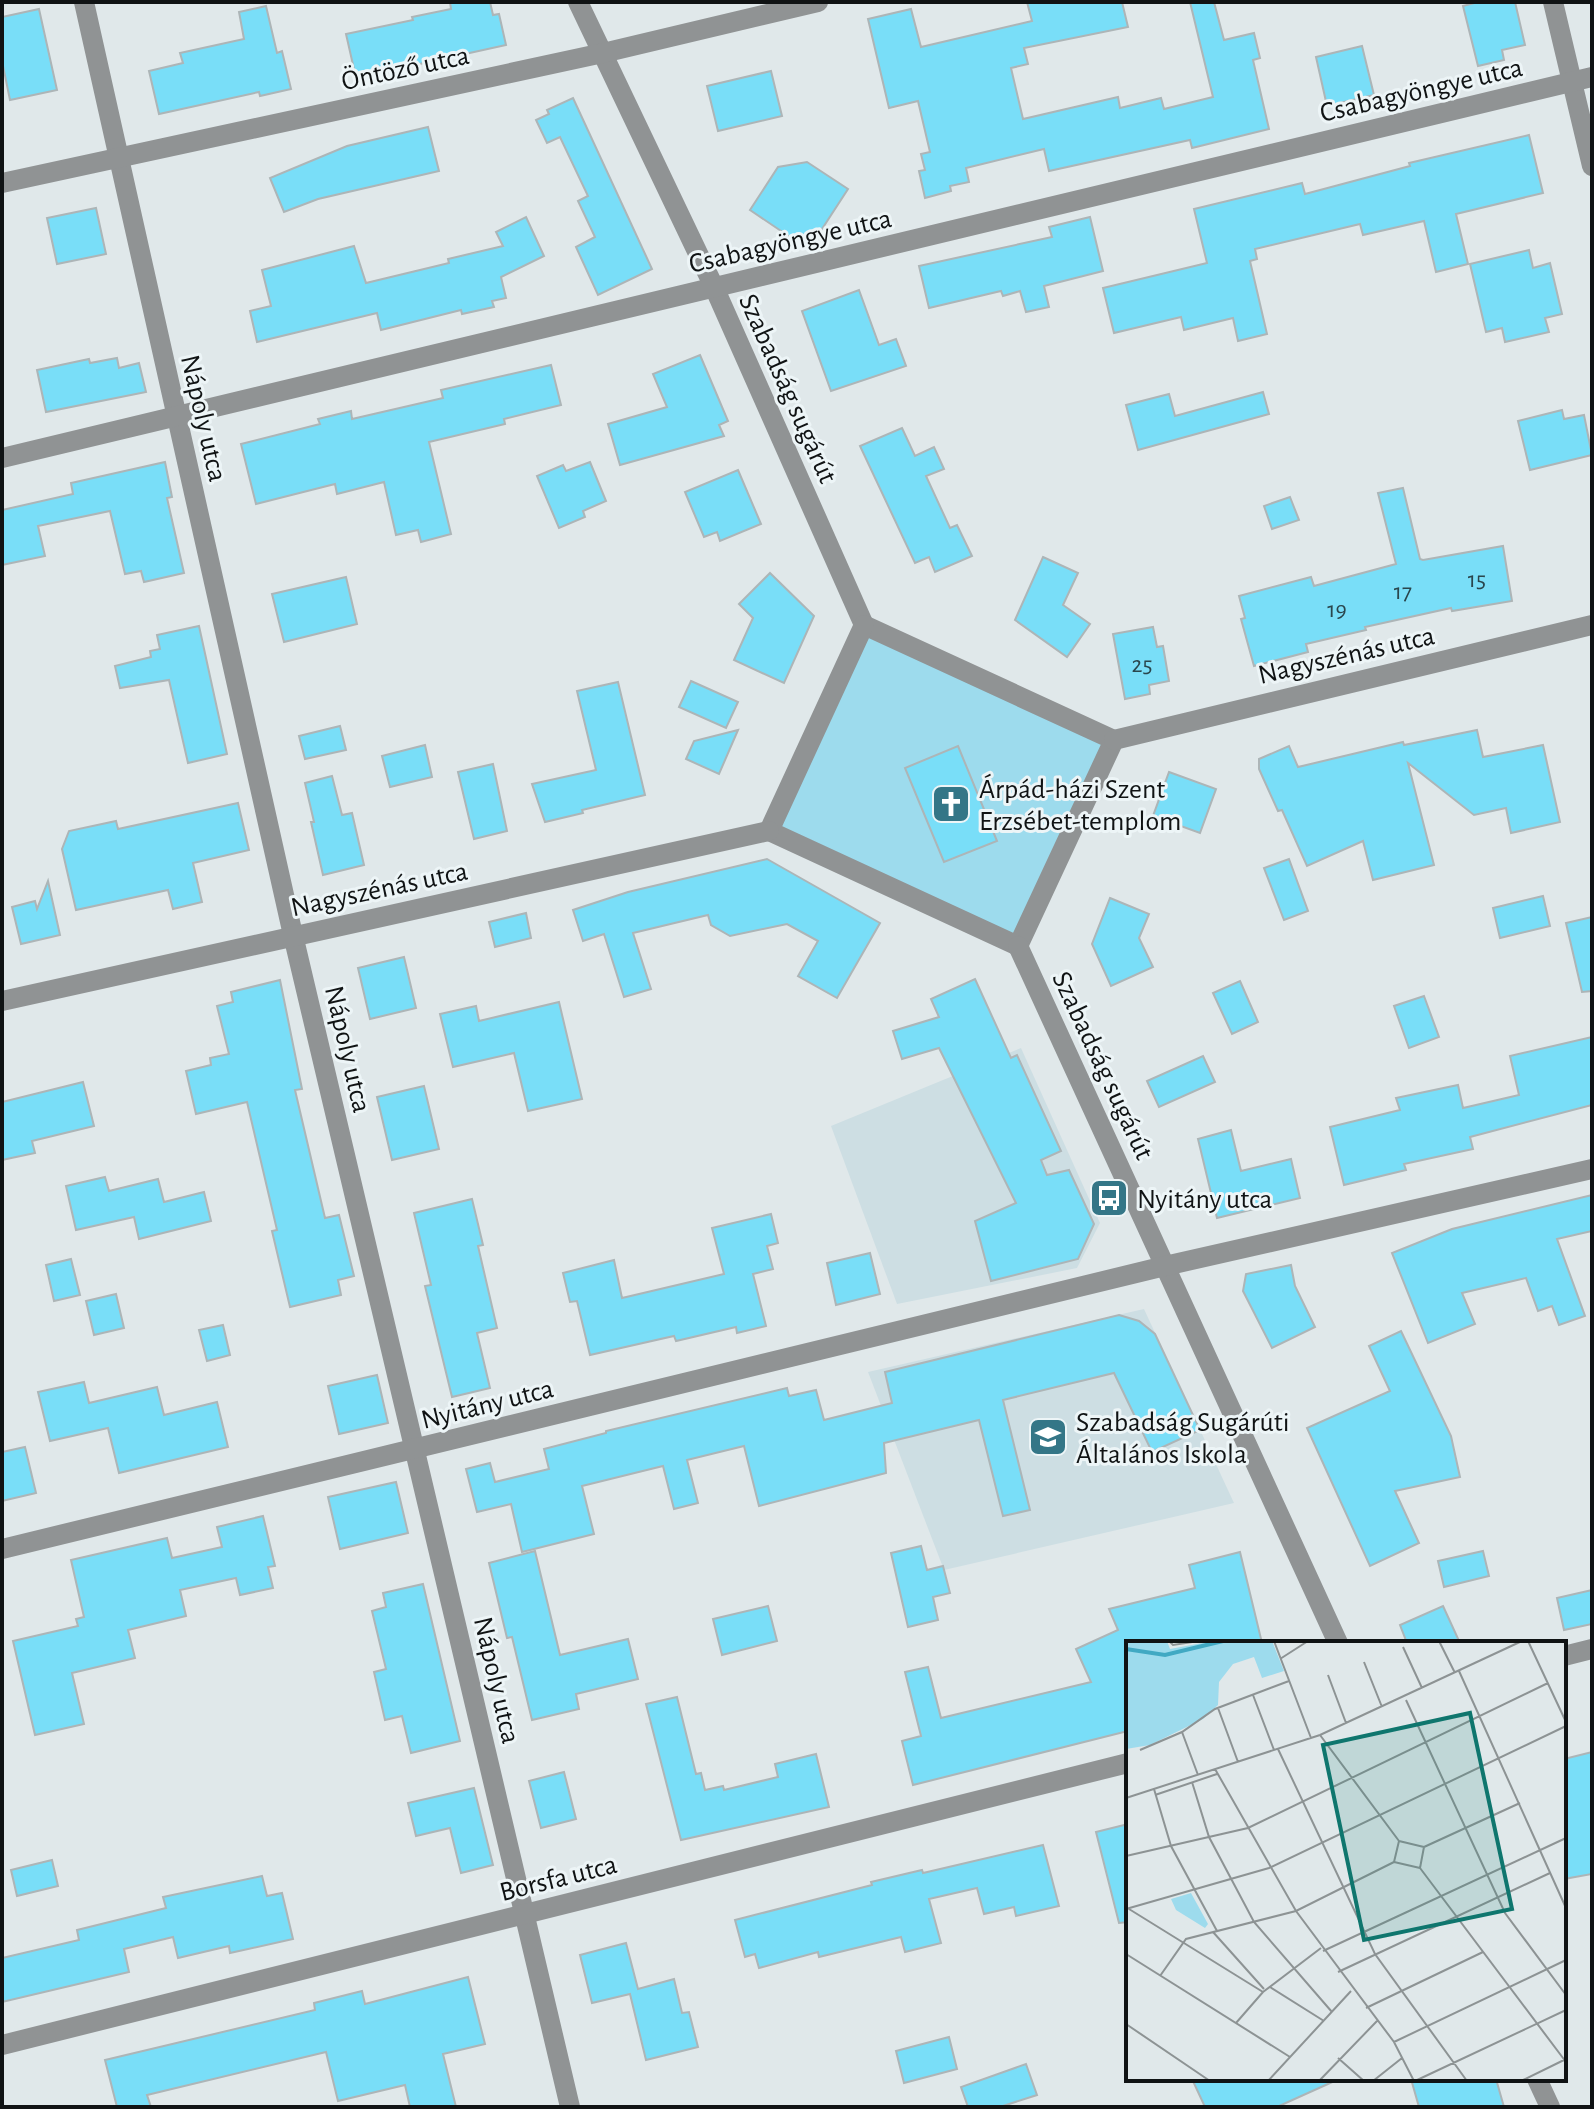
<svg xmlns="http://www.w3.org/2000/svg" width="1594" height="2109" font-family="'Alegreya Sans',sans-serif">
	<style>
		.built { fill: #cddee3 }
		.green { fill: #9ddbed }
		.building { fill: #79def8; stroke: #adb5b7; stroke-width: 2 }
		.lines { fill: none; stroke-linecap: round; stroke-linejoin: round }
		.minor { stroke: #909394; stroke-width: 20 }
		.labels { text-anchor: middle; stroke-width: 6; stroke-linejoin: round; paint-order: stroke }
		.number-label { font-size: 24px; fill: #2a464d }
		.street-label { font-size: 28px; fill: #101314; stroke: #edf5f7 }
		.poi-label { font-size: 28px; fill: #101314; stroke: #edf5f7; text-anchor: start }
		.inset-river { fill: none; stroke: #41a9c3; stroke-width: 4 }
		.inset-road { fill: none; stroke: #8d9394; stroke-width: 2 }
		.view { fill: #0f766e; fill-opacity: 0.15; stroke: #0f766e; stroke-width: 4 }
		.inset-edge { fill: none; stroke: #101314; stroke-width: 4 }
	</style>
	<rect width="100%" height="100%" fill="#e0e8ea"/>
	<g class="built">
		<polygon points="1021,1048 1100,1223 1077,1268 897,1304 831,1126"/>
		<polygon points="1144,1309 1234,1503 944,1570 868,1372"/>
	</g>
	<polygon class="green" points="864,625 1114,740 1018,946 769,831"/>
	<g class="building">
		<polygon points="450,2 490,2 493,15 499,14 506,45 356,78 346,34 413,20 412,17 451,9"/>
		<polygon points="1027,2 1122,2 1128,27 1024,48 1028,64 1011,68 1023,119 1118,97 1120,108 1161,98 1164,109 1213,97 1190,2 1214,2 1224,40 1254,33 1260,58 1253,60 1269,129 1192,148 1190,140 1049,171 1044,149 966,168 969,182 950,186 951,191 925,198 919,171 925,170 921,154 930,152 918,101 889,108 868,19 911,9 921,47 1032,21"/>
		<polygon points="1478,2 1515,2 1525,45 1502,50 1504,60 1478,66 1463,6"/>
		<polygon points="266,6 277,53 282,51 291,89 260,96 259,92 159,114 149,71 183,63 180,53 244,39 239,12"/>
		<polygon points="39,9 57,90 10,100 2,61 2,17"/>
		<polygon points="1362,46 1374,95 1327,106 1316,57"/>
		<polygon points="771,71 782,116 718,131 707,86"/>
		<polygon points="573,98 652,269 598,295 576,247 595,237 578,201 588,196 560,137 547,143 536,120 549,114 547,110"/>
		<polygon points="428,127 439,171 318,199 284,212 270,178 347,146"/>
		<polygon points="1529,135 1543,193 1456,214 1468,264 1436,272 1424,221 1363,235 1360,224 1255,249 1257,259 1250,261 1267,334 1238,341 1233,318 1184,330 1181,317 1114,333 1103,288 1207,263 1194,209 1302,183 1305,194 1410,166 1409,163"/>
		<polygon points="807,162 848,189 820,232 790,237 750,210 778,167"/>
		<polygon points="96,208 106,254 57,264 47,218"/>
		<polygon points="526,217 544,256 501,277 506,298 492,301 494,307 462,314 461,310 381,330 377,313 257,342 250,311 271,306 262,270 354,246 366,283 449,263 448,259 503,246 496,232"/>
		<polygon points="1090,217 1103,271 1044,286 1049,307 1026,312 1020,291 1003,296 1001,291 929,308 919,266 1052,237 1049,227"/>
		<polygon points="1529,250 1533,268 1550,263 1562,314 1545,318 1549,332 1505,342 1502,328 1486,332 1470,264"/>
		<polygon points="859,290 879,345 896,339 906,366 831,391 802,311"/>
		<polygon points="700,355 728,421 719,425 724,436 620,465 608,424 667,407 653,374"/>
		<polygon points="117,358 119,368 139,363 146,392 46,412 37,370 89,359 90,363"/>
		<polygon points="551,365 561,405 504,419 505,424 429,442 451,534 421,542 418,530 396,535 384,482 337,494 335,484 256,504 241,444 320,424 318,419 351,411 352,419 443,398 441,390"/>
		<polygon points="1263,392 1269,414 1138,450 1126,405 1169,394 1175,416"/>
		<polygon points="1562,410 1564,419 1584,415 1592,455 1530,470 1518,421"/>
		<polygon points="902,428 915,456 934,447 944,469 926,476 950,528 957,525 972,556 935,572 929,557 915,563 860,446"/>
		<polygon points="165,462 172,497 167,498 184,573 144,582 141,571 125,574 110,511 38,526 45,556 2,565 2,510 73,494 71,483"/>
		<polygon points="590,462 606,501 583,511 585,517 559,528 537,476 563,465 566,471"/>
		<polygon points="738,470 761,524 720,541 717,532 704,537 685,492"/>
		<polygon points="1403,488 1420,559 1423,560 1503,546 1512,601 1452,611 1451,608 1365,627 1366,630 1306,644 1308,652 1254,666 1241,619 1245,618 1239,596 1311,577 1314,586 1396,564 1378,493"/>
		<polygon points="1290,497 1299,520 1272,529 1264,506"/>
		<polygon points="1043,557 1078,573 1063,605 1090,624 1067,657 1015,620"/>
		<polygon points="770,573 814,616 784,683 734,660 753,618 739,604"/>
		<polygon points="346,577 357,624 284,642 272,594"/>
		<polygon points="199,626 227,754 188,763 169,680 120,688 115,666 151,657 150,651 160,649 157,635"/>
		<polygon points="1153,627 1157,647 1163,646 1169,681 1149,685 1150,694 1125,699 1113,634"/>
		<polygon points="691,681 738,702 726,728 679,707"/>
		<polygon points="618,682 645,795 582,810 583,813 545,822 532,784 596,770 577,691"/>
		<polygon points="340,726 346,750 305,759 299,736"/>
		<polygon points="738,730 719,774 686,759 694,741"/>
		<polygon points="1477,730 1483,757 1543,745 1560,822 1511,833 1506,808 1474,815 1408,763 1434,865 1373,880 1363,841 1307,866 1282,810 1278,811 1259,769 1259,759 1289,746 1298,767 1403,742 1404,745"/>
		<polygon points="425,745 432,777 390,787 382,756"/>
		<polygon points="958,746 997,841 944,862 905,768"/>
		<polygon points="493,764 507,831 474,839 458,772"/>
		<polygon points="1169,772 1216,789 1200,833 1153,816"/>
		<polygon points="332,776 342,815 352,813 364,865 323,875 311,822 314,822 305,783"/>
		<polygon points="238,803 249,850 193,863 202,902 173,909 168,890 76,910 62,849 69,831 116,821 118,829"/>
		<polygon points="767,859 880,923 837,998 798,976 818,941 787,924 730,936 711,925 708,915 633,933 651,989 624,997 604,934 583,941 573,910 628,892"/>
		<polygon points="1289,859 1308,911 1284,920 1264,868"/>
		<polygon points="48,881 60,935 21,944 12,907 35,901 37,909"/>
		<polygon points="1543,896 1550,926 1500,938 1493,908"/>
		<polygon points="1110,898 1149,914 1139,938 1153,967 1111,986 1092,944"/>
		<polygon points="526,913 531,938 495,947 489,922"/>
		<polygon points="1592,917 1592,991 1582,992 1566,923"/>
		<polygon points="404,957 416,1008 370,1019 358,968"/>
		<polygon points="975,979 1011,1058 1017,1055 1061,1151 1041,1160 1047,1175 1069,1170 1094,1224 1078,1259 991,1281 975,1221 1016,1203 939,1048 902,1059 893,1031 939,1017 931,999"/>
		<polygon points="280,980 302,1089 295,1090 325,1218 339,1215 354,1276 338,1280 341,1295 290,1307 272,1231 277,1230 247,1102 196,1114 186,1071 211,1065 210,1058 229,1054 217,1006 233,1002 231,992"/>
		<polygon points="1240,981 1258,1022 1232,1034 1213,993"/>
		<polygon points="1424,996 1439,1037 1409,1048 1394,1006"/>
		<polygon points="559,1002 582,1099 528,1111 514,1053 453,1067 440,1014 476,1006 479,1021"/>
		<polygon points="1592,1037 1592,1105 1470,1137 1473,1149 1404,1164 1406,1170 1344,1185 1330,1127 1400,1110 1396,1098 1458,1085 1463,1108 1519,1095 1510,1056"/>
		<polygon points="1203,1056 1215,1082 1159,1107 1147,1081"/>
		<polygon points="83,1082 94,1126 32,1141 35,1153 2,1160 2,1102"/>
		<polygon points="424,1086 439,1149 392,1160 377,1097"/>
		<polygon points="1231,1130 1241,1171 1291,1159 1300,1198 1217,1218 1198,1139"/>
		<polygon points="105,1177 109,1191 158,1179 164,1202 204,1192 211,1221 139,1239 134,1217 76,1230 66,1186"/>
		<polygon points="1592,1195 1592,1231 1557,1239 1585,1316 1559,1325 1552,1306 1538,1311 1526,1278 1462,1293 1475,1324 1428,1343 1392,1253 1452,1229"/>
		<polygon points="472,1199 483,1245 478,1246 497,1328 477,1333 490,1388 452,1397 425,1286 431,1285 414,1213"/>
		<polygon points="771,1214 778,1243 767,1246 773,1269 753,1274 766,1326 737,1333 736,1327 676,1341 674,1336 590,1355 577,1301 570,1302 563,1273 614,1260 622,1298 724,1274 712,1228"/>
		<polygon points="870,1253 880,1294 836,1305 827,1263"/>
		<polygon points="71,1259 80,1295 54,1301 46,1265"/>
		<polygon points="1291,1265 1295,1286 1315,1327 1272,1348 1243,1291 1246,1274"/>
		<polygon points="116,1294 124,1328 94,1335 86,1301"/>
		<polygon points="1119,1315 1139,1321 1155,1334 1200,1430 1152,1452 1114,1373 1003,1400 1030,1510 1003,1516 979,1420 884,1443 886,1473 759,1506 744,1446 687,1460 698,1503 674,1509 663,1466 582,1486 594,1534 522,1552 511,1504 477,1512 466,1469 490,1463 495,1482 549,1469 544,1449 606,1433 606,1431 787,1388 789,1396 816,1390 824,1420 892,1403 885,1372"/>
		<polygon points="223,1325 230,1355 207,1361 199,1330"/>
		<polygon points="1401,1331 1451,1436 1460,1477 1395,1491 1419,1543 1370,1566 1307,1428 1390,1391 1369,1346"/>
		<polygon points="377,1375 388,1423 339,1434 328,1386"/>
		<polygon points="84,1382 89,1403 157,1387 164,1415 217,1402 228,1447 119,1473 108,1428 50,1441 38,1392"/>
		<polygon points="25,1447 36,1493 2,1501 2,1452"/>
		<polygon points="396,1482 408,1533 340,1549 328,1497"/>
		<polygon points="263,1516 275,1566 268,1567 273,1588 240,1595 236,1578 180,1590 186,1616 128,1630 135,1658 72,1673 84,1724 35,1735 13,1641 78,1626 76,1619 84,1617 71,1560 167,1538 172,1558 222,1547 217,1527"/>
		<polygon points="921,1546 927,1570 943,1566 950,1593 933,1597 938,1620 908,1627 891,1553"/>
		<polygon points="535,1551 560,1655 628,1639 638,1679 576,1694 579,1709 532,1720 512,1637 507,1638 489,1563"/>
		<polygon points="1483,1551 1489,1576 1444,1587 1438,1561"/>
		<polygon points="1240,1552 1262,1643 1128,1643 1128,1731 913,1785 902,1741 921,1736 905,1672 928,1667 941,1718 1091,1682 1076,1649 1118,1630 1109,1609 1195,1588 1189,1565"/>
		<polygon points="423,1584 460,1741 411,1753 402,1716 385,1720 374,1672 386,1669 372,1611 386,1607 383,1593"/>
		<polygon points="1592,1590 1592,1624 1564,1630 1557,1598"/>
		<polygon points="768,1606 777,1641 722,1655 713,1619"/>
		<polygon points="1443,1606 1460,1643 1407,1643 1400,1625"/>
		<polygon points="677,1697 696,1774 701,1773 705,1790 723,1786 724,1790 778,1777 775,1764 816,1754 829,1807 681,1840 646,1704"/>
		<polygon points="1592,1752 1592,1874 1564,1879 1564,1759"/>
		<polygon points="564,1772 576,1819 541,1828 529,1781"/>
		<polygon points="474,1788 493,1865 461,1873 450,1828 416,1836 408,1803"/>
		<polygon points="1128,1824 1128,1922 1119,1923 1096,1832"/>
		<polygon points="1043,1845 1059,1906 1016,1916 1014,1907 984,1914 977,1888 929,1899 941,1943 905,1952 901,1937 819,1957 818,1952 759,1968 755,1954 745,1957 735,1920 872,1885 871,1882 922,1870 923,1873"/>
		<polygon points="52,1860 58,1886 17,1896 11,1870"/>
		<polygon points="262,1876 267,1896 282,1893 293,1939 230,1953 229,1946 178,1958 173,1937 124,1949 129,1972 2,2002 2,1958 79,1940 77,1930 166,1908 163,1897"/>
		<polygon points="626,1943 638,1989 674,1979 682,2013 689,2012 698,2047 646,2060 630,1994 592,2003 580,1955"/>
		<polygon points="468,1977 485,2044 443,2054 456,2107 410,2107 405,2085 338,2101 326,2052 147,2095 151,2107 117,2107 105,2060 315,2010 314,2003 362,1991 365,2004"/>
		<polygon points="949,2037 957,2069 904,2083 896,2051"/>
		<polygon points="1026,2064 1037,2095 1000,2107 968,2107 961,2087"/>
		<polygon points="1192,2079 1339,2079 1277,2107 1205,2107"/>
		<polygon points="1411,2079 1496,2079 1504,2107 1419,2107"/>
	</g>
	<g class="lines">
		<g class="minor">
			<polyline points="84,2 293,935 570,2107"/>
			<polyline points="578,2 714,287 864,625"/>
			<polyline points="1553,2 1592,166"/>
			<polyline points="2,183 603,53 818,2"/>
			<polyline points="2,458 1592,77"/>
			<polyline points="864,625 1114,740 1018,946"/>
			<polyline points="864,625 769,831 1018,946"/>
			<polyline points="1114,740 1592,625"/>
			<polyline points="1018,946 1338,1643"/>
			<polyline points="2,1001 769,831"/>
			<polyline points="2,1549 1165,1266 1592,1169"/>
			<polyline points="1564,1656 1592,1649"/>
			<polyline points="2,2045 1128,1763"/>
			<polyline points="1537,2079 1550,2107"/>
		</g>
	</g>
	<defs>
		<symbol id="church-square" viewBox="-11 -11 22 22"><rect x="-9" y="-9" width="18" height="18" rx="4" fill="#347687" stroke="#edf5f7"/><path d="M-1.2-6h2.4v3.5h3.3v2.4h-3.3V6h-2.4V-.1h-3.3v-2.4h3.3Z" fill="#fff"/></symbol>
		<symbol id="bus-square" viewBox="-11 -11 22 22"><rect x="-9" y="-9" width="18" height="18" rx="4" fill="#347687" stroke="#edf5f7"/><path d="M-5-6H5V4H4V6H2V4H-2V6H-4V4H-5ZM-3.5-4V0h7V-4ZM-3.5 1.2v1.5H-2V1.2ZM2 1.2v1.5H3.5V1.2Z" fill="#fff"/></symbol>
		<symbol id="school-square" viewBox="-11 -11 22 22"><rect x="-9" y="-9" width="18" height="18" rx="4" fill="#347687" stroke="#edf5f7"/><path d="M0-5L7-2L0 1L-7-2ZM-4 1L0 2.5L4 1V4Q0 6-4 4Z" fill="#fff"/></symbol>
	</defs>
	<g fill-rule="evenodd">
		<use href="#church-square" x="929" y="782" width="44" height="44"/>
		<use href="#bus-square" x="1087" y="1176" width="44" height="44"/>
		<use href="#school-square" x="1026" y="1415" width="44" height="44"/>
	</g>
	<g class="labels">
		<g class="number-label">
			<text x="1477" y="587">15</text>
			<text x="1403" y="599">17</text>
			<text x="1337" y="617">19</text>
			<text x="1142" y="672">25</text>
		</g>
		<g class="street-label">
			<text transform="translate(405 67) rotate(-12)" y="10">Öntöző utca</text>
			<text transform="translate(1421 89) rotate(-13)" y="10">Csabagyöngye utca</text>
			<text transform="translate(790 240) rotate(-13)" y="10">Csabagyöngye utca</text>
			<text transform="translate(789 388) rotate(66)" y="10">Szabadság sugárút</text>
			<text transform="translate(205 418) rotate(77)" y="10">Nápoly utca</text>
			<text transform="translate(1346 654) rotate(-13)" y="10">Nagyszénás utca</text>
			<text transform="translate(379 888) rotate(-12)" y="10">Nagyszénás utca</text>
			<text transform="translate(349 1049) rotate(77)" y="10">Nápoly utca</text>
			<text transform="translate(1104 1065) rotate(65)" y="10">Szabadság sugárút</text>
			<text transform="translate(487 1403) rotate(-14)" y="10">Nyitány utca</text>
			<text transform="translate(498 1680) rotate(77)" y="10">Nápoly utca</text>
			<text transform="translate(558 1877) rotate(-14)" y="10">Borsfa utca</text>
		</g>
		<g class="poi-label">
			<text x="979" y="798">Árpád-házi Szent<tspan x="979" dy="32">Erzsébet-templom</tspan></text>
			<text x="1137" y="1208">Nyitány utca</text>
			<text x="1076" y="1431">Szabadság Sugárúti<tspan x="1076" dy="32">Általános Iskola</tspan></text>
		</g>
	</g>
	<g transform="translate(1126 1641)">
		<rect width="440" height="440" fill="#e0e8ea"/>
		<path d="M0 0H41L44 8 87 0H146L158 30 136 37 128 16 107 23 93 41 92 64 77 78 24 104 0 108ZM65 252 82 283 79 287 50 269 45 258Z" fill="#9ddbed"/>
		<path class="inset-river" d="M0 8 39 14 97 0"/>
		<path class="inset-road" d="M43 0 47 4 73 0M148 0 185 97M313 0 329 32M402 0 440 81M277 6 296 47M154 18 182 0M238 21 256 66M333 30 440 267M202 34 220 82M127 54 148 109M280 59 379 272 440 354M92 67 112 121M56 91 72 134M194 94 273 200M152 108 249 313 341 440M14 109 56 91 89 68 163 40M89 128 170 270 268 401 288 440M66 141 83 196 128 281 206 371M28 148 45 205 91 290M29 154 91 133M0 157 194 94 396 0M273 200 268 221 294 227M273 200 298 206 294 227M298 206 394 162M0 215 122 187 422 42M294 227 440 421M0 268 143 227 440 85M3 268 137 351M87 291 138 348M197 310 440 197M0 313 164 416M212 331 424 232M34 335 60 298 170 270 268 221M144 346 198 380M240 367 357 311M110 382 137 351 195 307M0 383 84 440M268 401 440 319M212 417 238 440M142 440 225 350M193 440 251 380M247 440 276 417M289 440 440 369M395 440 440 418"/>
		<path class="view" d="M344 72 386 268 238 299 197 104Z"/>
		<rect width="440" height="440" class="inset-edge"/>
	</g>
	<rect width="1594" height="2109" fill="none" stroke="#101314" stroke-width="8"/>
</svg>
